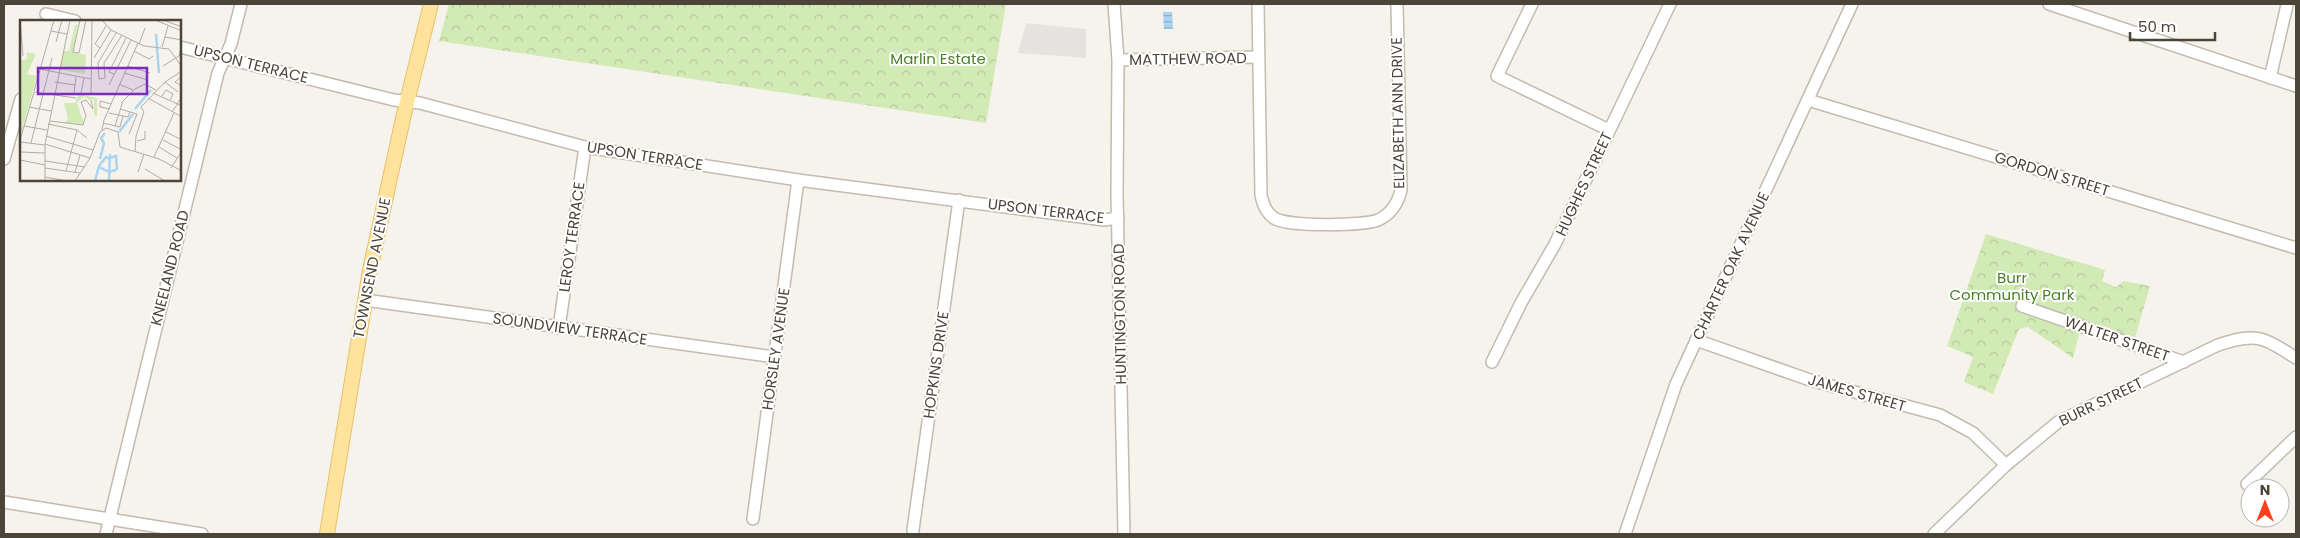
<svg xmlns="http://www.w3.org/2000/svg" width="2300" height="538" font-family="Poppins,sans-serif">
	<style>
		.forest { fill: url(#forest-crowns) }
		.parking { fill: #e5e3e0 }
		.water { fill: url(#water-rules) }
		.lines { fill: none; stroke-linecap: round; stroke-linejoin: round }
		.minor-casing { stroke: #c2bbae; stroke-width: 14 }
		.major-casing { stroke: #e6c16a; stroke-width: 16 }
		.minor { stroke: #fff; stroke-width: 11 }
		.major { stroke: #ffe39c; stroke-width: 14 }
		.labels { text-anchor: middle; stroke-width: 4; stroke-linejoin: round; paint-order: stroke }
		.park-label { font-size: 15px; fill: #4a7f2a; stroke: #fff }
		.street-label { font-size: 15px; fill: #4b4439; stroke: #fff }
		.inset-river { fill: none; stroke: #a9d4f2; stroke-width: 2.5 }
		.inset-road { fill: none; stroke: #b2ada4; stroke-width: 1 }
		.view { fill: #7b2cbf; fill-opacity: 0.15; stroke: #7b2cbf; stroke-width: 2.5 }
		.inset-edge { fill: none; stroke: #4b4439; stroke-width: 2.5 }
	</style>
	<defs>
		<pattern id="forest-crowns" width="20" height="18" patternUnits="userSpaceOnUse" patternTransform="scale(1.25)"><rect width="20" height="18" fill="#d2eab5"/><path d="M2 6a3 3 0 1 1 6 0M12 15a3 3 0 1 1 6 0" fill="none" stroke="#b6ca9c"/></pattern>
		<pattern id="water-rules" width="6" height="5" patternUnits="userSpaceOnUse" patternTransform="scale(1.25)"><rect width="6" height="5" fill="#a9d4f2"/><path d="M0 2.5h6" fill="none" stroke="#8caec5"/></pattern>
	</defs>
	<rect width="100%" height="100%" fill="#f6f3ec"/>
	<g class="forest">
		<polygon points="449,4 1006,4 986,123 439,41"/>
		<polygon points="1986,234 2105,270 2102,281 2116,287 2124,281 2150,286 2135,338 2082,323 2073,358 2028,327 2019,329 1993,394 1964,382 1973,357 1947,346"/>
	</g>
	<polygon class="parking" points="1026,23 1086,29 1086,58 1018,53"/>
	<polygon class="water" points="1163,12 1172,12 1173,29 1164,29"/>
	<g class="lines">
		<defs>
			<g id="minor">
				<polyline points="1114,4 1118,60 1117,194 1124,534"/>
				<path d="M1258 4 1261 195C1263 205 1266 213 1274 218 1288 227 1363 226 1378 220 1391 214 1398 203 1401 190L1397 4"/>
				<polyline points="1532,4 1497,76 1609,130"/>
				<polyline points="2049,4 2296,86"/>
				<polyline points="46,14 75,21"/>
				<polyline points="180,47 394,100 420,103 585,147 798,180 1104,220 1118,218"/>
				<polyline points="1118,60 1258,57"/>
				<polyline points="2270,78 2287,5"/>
				<polyline points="1808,100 2296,248"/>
				<polyline points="4,159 21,99"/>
				<polyline points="365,300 775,357"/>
				<polyline points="2022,306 2184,362"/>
				<polyline points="559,328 585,147"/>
				<polyline points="1696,340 1810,380 1940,415 1973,433 2006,465"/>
				<polyline points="1492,362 1521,303 1555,244 1670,4"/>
				<polyline points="2247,484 2296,437"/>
				<polyline points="4,502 202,534"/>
				<polyline points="753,519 798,180"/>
				<polyline points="913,530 959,200"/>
				<polyline points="106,534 218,73 231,44 241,4"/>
				<polyline points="1625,534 1676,384 1852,4"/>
				<path d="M1934 534 2006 465 2058 422 2218 345C2256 332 2263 337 2296 358"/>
			</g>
			<polyline id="major" points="327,534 370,270 404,114 431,4"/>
		</defs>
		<use href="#minor" class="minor-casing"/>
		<use href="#major" class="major-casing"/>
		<use href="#minor" class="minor"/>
		<use href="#major" class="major"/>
	</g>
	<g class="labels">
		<g class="park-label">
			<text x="938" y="64">Marlin Estate</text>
			<text x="2012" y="283">Burr<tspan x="2012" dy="17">Community Park</tspan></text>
		</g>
		<g class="street-label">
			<text transform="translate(1188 59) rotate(-1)" y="5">MATTHEW ROAD</text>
			<text transform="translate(251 64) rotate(14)" y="5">UPSON TERRACE</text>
			<text transform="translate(1398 113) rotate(-91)" y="5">ELIZABETH ANN DRIVE</text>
			<text transform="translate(645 156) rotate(9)" y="5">UPSON TERRACE</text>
			<text transform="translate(2052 174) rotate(17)" y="5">GORDON STREET</text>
			<text transform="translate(1584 184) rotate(-65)" y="5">HUGHES STREET</text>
			<text transform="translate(1046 211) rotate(7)" y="5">UPSON TERRACE</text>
			<text transform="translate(572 237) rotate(-82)" y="5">LEROY TERRACE</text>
			<text transform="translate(1731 266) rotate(-65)" y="5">CHARTER OAK AVENUE</text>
			<text transform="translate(170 268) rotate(-76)" y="5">KNEELAND ROAD</text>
			<text transform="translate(372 268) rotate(-79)" y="5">TOWNSEND AVENUE</text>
			<text transform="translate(1120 314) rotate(-91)" y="5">HUNTINGTON ROAD</text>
			<text transform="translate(570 329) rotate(8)" y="5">SOUNDVIEW TERRACE</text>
			<text transform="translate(2117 339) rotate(19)" y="5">WALTER STREET</text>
			<text transform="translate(776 349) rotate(-82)" y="5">HORSLEY AVENUE</text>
			<text transform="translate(936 365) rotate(-82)" y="5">HOPKINS DRIVE</text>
			<text transform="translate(1857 393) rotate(16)" y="5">JAMES STREET</text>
			<text transform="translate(2101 402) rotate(-26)" y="5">BURR STREET</text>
		</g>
	</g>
	<g transform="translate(20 20)">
		<rect width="161" height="161" fill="#f6f3ec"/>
		<path d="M55 5H58L53 32 66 35 65 54 39 50 44 31H49ZM7 32 16 34 7 54 17 56 0 117V41L7 39ZM59 74 77 78V96L74 95V79L69 80 64 76 57 83 64 104 45 103 48 98 44 83H55Z" fill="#d2eab5"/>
		<path class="inset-river" d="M136 14 139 53M115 89 131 70M99 112 113 94M90 138 96 136 97 150M80 139 84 123 81 118 85 113M79 147 89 152 96 150M75 161 79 146 86 137 90 139M89 161 90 134"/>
		<path class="inset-road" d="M0 0 3 36M60 0 53 32 59 33 66 0M82 0 91 10 124 26 149 29 162 47M135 0 162 11M143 0 162 7M31 11 47 14M145 17 162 20M36 22 42 0M119 24 125 8M142 27 148 6M80 28 75 24 86 6M114 31 129 39 133 36M74 38 91 10M84 43 85 58 79 59 78 43 96 13M84 43 102 15M107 46 130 53M143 46 159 36 162 24M20 49 71 59M104 53 128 60M94 54 89 52 106 18M162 56 155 62 162 66M35 62 55 65M145 62 158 72M99 64 113 70M89 65 111 20M14 71 34 0M14 72 56 78M54 73 56 57M61 73 64 58M133 73 162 86M71 75 72 0M142 76 146 70 153 74 150 80M128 78 162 97M9 87 31 91M90 89 80 87V81L91 84M100 89 117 94 109 114M152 92 162 77M89 93 108 97 110 92M30 101 63 105 66 95 61 82 66 80 73 89 71 80M83 103 100 107 103 96M28 104 57 110 67 118M4 106 27 110M95 106 103 81 115 69 125 64 136 70M82 110 84 100 118 23M146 112 162 120M26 116 73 130M0 120 14 72M143 120 162 130M117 121 125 119V111M0 122 25 125M11 123 32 38M25 124 70 138M139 127 157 138M0 132 25 133M115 132 116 116 124 92 121 87 145 62 162 51M134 137 154 93M0 140 25 145M25 141 65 147M25 148 60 153M151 148 162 131M125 149 145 161M46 151 57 110M55 152 60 135M118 152 124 134M25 157 47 161M25 161V124L50 0M55 161 70 138 80 112 86 108 98 112 100 127 139 139 162 151"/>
		<path class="view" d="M18 48H127V74H18Z"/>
		<rect width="161" height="161" class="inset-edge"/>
	</g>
	<rect width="2300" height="538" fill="none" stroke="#4b4439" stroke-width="10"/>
	<g transform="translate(2265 503)"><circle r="24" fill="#ffffff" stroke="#b7b4b0"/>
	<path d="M0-4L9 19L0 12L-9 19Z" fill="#fc3f1d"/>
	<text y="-8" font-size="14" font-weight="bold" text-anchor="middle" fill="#4b4439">N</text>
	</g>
	<path d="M2130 32v8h85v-8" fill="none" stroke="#4b4439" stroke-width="2.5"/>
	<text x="2138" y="32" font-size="15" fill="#4b4439" stroke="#ffffff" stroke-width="4" paint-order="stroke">50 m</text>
</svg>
